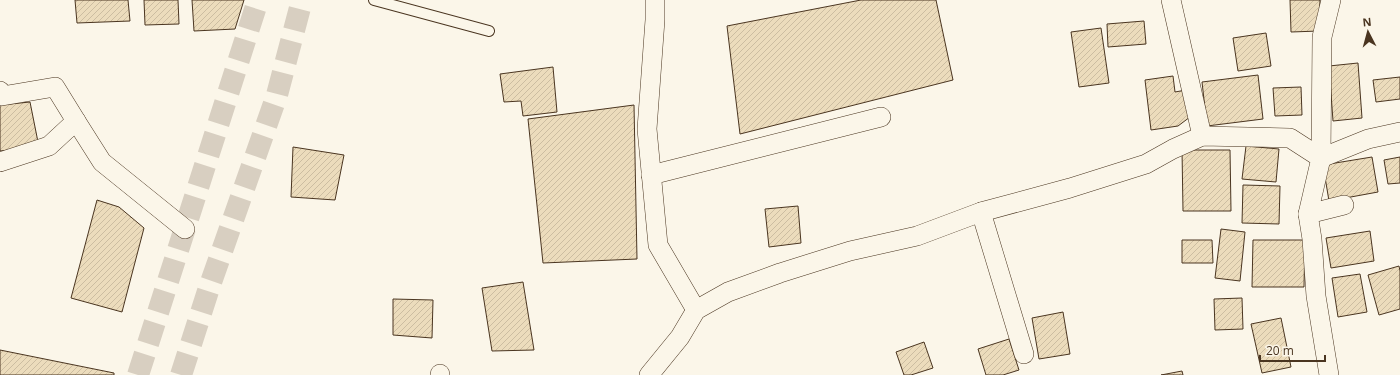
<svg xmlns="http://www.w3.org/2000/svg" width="1400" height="375" font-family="'Open Sans',sans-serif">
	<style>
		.building { fill: url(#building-hatch); stroke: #4a3520 }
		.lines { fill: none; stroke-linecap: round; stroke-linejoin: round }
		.highway-tunnel { stroke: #d8cfc1; stroke-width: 22; stroke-dasharray: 22 11; stroke-linecap: butt }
		.lane-casing { stroke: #4a3520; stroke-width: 12 }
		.street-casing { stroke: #4a3520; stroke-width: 20 }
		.lane { stroke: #fbf6e9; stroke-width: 10 }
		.street { stroke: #fbf6e9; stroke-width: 19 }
	</style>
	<defs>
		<pattern id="building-hatch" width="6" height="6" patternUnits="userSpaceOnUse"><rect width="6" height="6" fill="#ecdcbc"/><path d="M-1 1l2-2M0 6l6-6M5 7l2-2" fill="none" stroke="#ccbda1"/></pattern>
	</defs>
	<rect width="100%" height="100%" fill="#fbf6e9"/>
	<g class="building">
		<polygon points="75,0 128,0 130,21 77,23"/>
		<polygon points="144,0 178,0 179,24 145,25"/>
		<polygon points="192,0 244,0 235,29 194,31"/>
		<polygon points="861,0 936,0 953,80 740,134 727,26"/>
		<polygon points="1290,0 1320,0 1319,31 1291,32"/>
		<polygon points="1144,21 1146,44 1108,47 1107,24"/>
		<polygon points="1101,28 1109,83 1079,87 1071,32"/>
		<polygon points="1266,33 1271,66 1238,71 1233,38"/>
		<polygon points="1358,63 1362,118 1333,121 1329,66"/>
		<polygon points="553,67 557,112 523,116 521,101 504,102 500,74"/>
		<polygon points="1258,75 1263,119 1207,126 1202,82"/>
		<polygon points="1173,76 1175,92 1186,90 1190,117 1178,126 1151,130 1145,80"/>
		<polygon points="1400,77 1400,99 1376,102 1373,80"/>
		<polygon points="1301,87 1302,115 1275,116 1273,88"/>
		<polygon points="30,102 39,147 0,151 0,105"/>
		<polygon points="634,105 637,259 543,263 528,119"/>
		<polygon points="1246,146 1279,149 1276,182 1242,179"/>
		<polygon points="293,147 344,155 335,200 291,197"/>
		<polygon points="1182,150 1230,150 1231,211 1183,211"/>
		<polygon points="1372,157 1378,192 1329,201 1323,165"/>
		<polygon points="1400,157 1400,183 1388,184 1384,160"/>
		<polygon points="1243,185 1280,186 1279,224 1242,223"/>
		<polygon points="97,200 119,207 144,228 122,312 71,298"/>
		<polygon points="798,206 801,243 769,247 765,209"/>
		<polygon points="1221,229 1245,232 1240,281 1215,278"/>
		<polygon points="1370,231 1374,261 1331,268 1326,238"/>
		<polygon points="1182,240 1212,240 1213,263 1182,263"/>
		<polygon points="1253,240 1305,240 1304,287 1252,287"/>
		<polygon points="1399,266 1400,271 1400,309 1379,315 1368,275"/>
		<polygon points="1360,274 1367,312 1338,317 1332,278"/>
		<polygon points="523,282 534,350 492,351 482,288"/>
		<polygon points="1242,298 1243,329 1215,330 1214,299"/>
		<polygon points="393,299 433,300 432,338 393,335"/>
		<polygon points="1063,312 1070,354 1039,359 1032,318"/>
		<polygon points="1281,318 1291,367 1262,373 1251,324"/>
		<polygon points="1009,339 1019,370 1003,375 986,375 978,349"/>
		<polygon points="924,342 933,368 911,375 904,375 896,352"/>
		<polygon points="0,350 114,373 114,375 0,375"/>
		<polygon points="1182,371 1183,375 1161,375"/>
	</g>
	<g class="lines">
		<g class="highway-tunnel">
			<polyline points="138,375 258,0"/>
			<polyline points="181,375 210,285 277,95 302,0"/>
		</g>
		<defs>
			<polyline id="lane" points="374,0 489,31"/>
			<g id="street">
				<polyline points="655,0 655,20 647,129 658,245 696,310"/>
				<polyline points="1171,0 1202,136"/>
				<polyline points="1331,0 1322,37 1321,158 1368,139 1400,132"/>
				<polyline points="0,91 2,96 55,87 76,121"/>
				<polyline points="0,162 49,146 76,121 102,162 185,229"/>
				<polyline points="651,175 881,117"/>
				<polyline points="981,212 1024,354"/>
				<polyline points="1308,214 1312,239 1316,296 1329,375"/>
				<polyline points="440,375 440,374"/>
				<polyline points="649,375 680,337 696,310 728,292 780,273 850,251 917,236 981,212 1070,188 1146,164 1173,149 1202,136 1290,138 1321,158 1308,214 1344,205"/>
			</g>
		</defs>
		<use href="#lane" class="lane-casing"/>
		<use href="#street" class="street-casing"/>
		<use href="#lane" class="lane"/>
		<use href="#street" class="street"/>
	</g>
	<g transform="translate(1368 32) rotate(354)" stroke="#fbf6e9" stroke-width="3" paint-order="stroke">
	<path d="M0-3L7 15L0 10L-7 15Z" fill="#4a3520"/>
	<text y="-6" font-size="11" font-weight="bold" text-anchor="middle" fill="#4a3520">N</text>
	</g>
	<path d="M1260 355v6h65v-6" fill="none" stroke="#4a3520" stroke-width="2"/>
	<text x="1266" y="355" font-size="12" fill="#4a3520" stroke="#fbf6e9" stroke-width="3" paint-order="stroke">20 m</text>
</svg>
